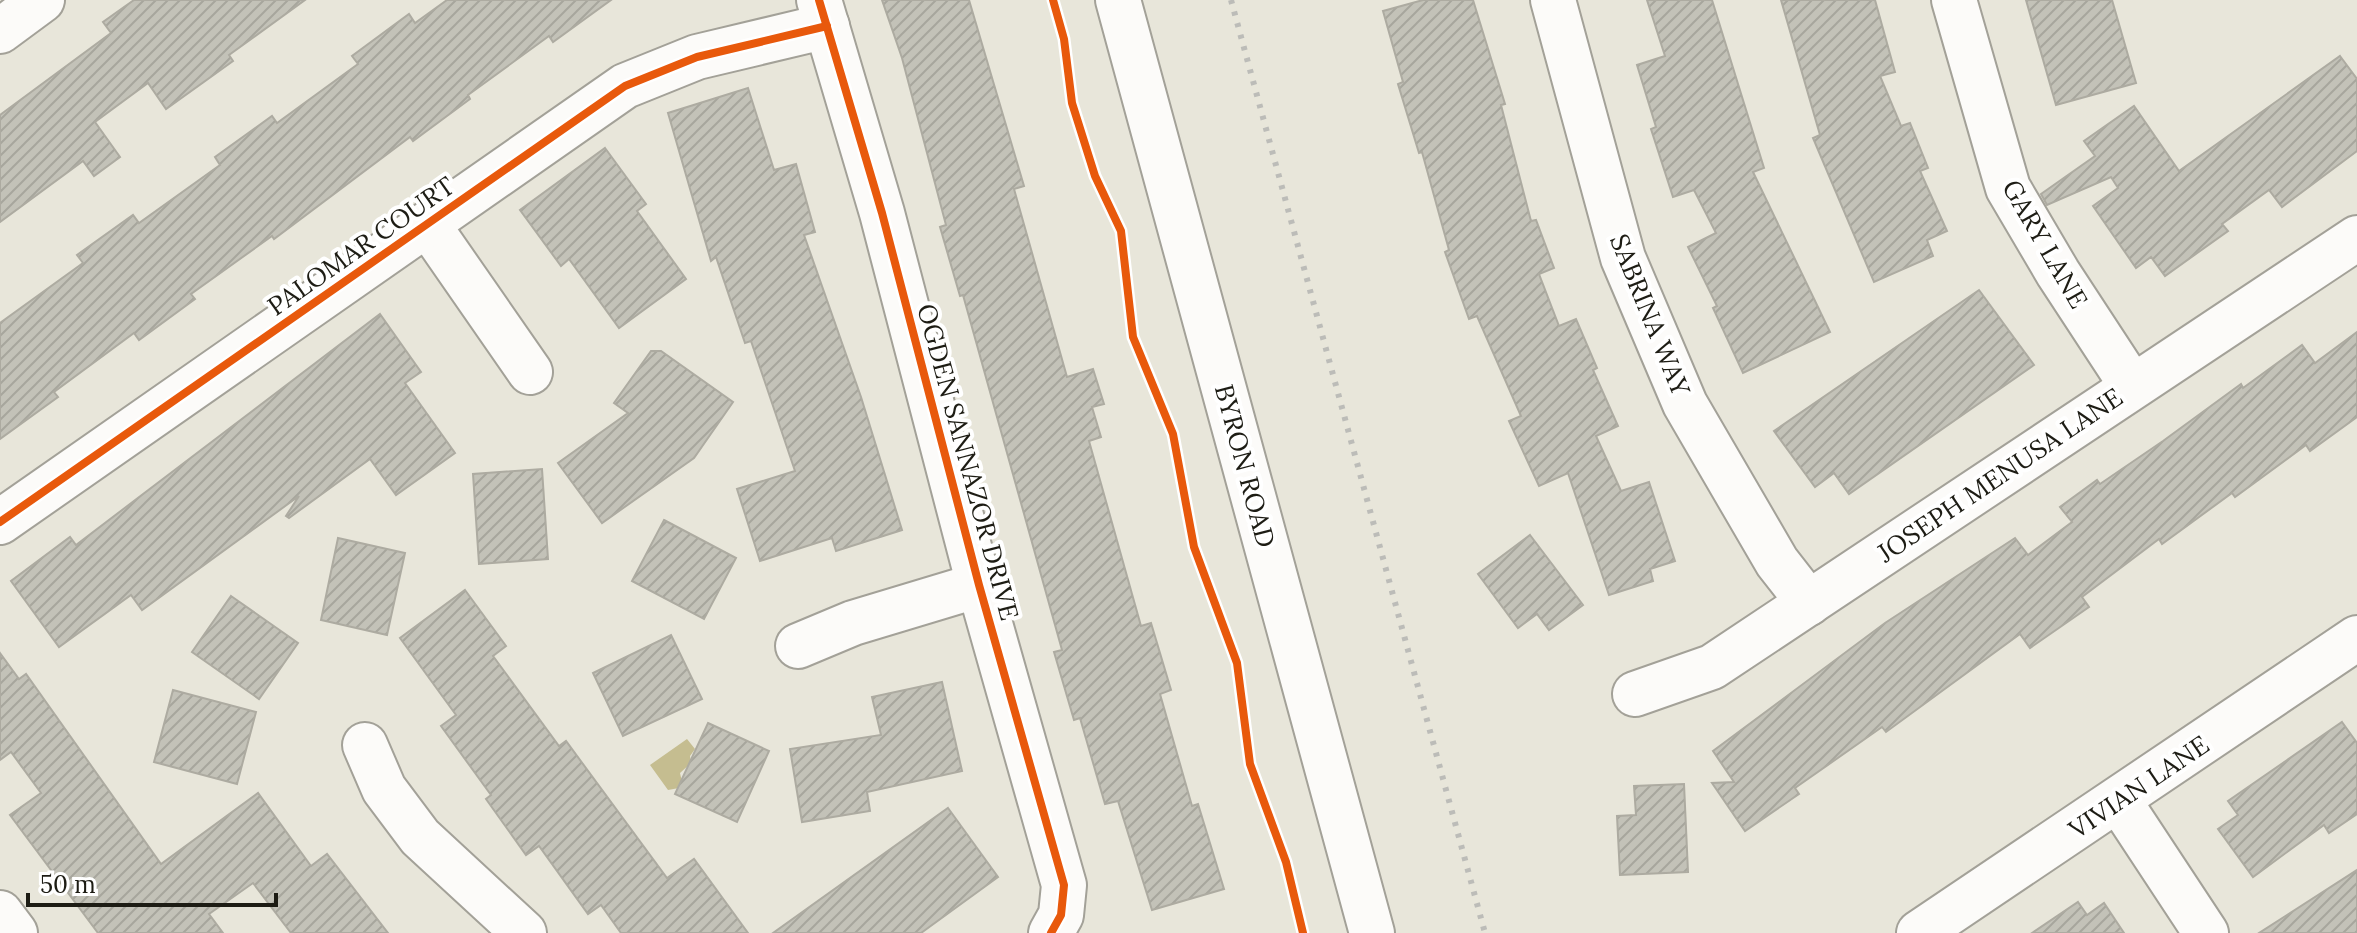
<svg xmlns="http://www.w3.org/2000/svg" width="2357" height="933" font-family="Lora,serif">
	<style>
		.water { fill: #c5bd90 }
		.building { fill: url(#building-hatch); stroke: #adaba1; stroke-width: 2 }
		.lines { fill: none; stroke-linecap: round; stroke-linejoin: round }
		.minor-casing { stroke: #a3a198; stroke-width: 48 }
		.major-casing { stroke: #a3a198; stroke-width: 48 }
		.minor { stroke: #fcfbf9; stroke-width: 44 }
		.major { stroke: #fcfbf9; stroke-width: 44 }
		.rail { stroke: #bcbcb8; stroke-width: 6; stroke-dasharray: 4 8; stroke-linecap: butt }
		.cycleway-casing { stroke: #fff; stroke-width: 13 }
		.cycleway { stroke: #e8590c; stroke-width: 8 }
		.labels { text-anchor: middle; stroke-width: 8; stroke-linejoin: round; paint-order: stroke }
		.street-label { font-size: 26px; fill: #1d1c14; stroke: #fff }
	</style>
	<defs>
		<pattern id="building-hatch" width="6" height="6" patternUnits="userSpaceOnUse" patternTransform="scale(2)"><rect width="6" height="6" fill="#c3c2b8"/><path d="M-1 1l2-2M0 6l6-6M5 7l2-2" fill="none" stroke="#a7a69d"/></pattern>
	</defs>
	<rect width="100%" height="100%" fill="#e8e6da"/>
	<polygon class="water" points="687,739 695,749 690,756 691,763 680,773 682,782 679,788 668,790 650,765"/>
	<g class="building">
		<polygon points="134,0 305,0 229,55 233,61 166,109 148,83 95,122 120,157 94,176 83,161 0,222 0,115 111,33 103,22"/>
		<polygon points="447,0 611,0 553,42 549,36 468,95 470,99 413,141 410,137 274,239 272,236 191,294 195,299 139,340 134,333 54,392 58,397 0,439 0,323 83,263 77,255 133,215 139,223 220,165 215,157 272,116 277,123 358,64 352,56 409,14 415,23"/>
		<polygon points="882,0 969,0 1024,186 1014,189 1067,377 1093,369 1104,404 1092,407 1101,437 1089,441 1141,626 1151,623 1171,690 1160,694 1192,806 1198,804 1224,889 1152,910 1118,801 1105,804 1080,718 1074,720 1054,652 1062,650 963,295 960,296 940,227 946,225 902,58"/>
		<polygon points="1423,0 1473,0 1505,104 1501,105 1531,221 1536,220 1554,268 1539,274 1559,326 1576,319 1597,368 1593,370 1618,426 1596,436 1621,491 1649,482 1675,561 1650,569 1653,581 1609,595 1568,473 1539,486 1509,421 1521,416 1477,316 1469,319 1445,252 1449,250 1422,152 1419,153 1398,84 1403,82 1383,11"/>
		<polygon points="1647,0 1712,0 1764,168 1753,172 1830,332 1743,373 1713,308 1717,306 1688,247 1716,233 1694,190 1673,197 1651,129 1656,127 1637,65 1665,56"/>
		<polygon points="1781,0 1875,0 1895,72 1880,76 1901,126 1910,123 1928,168 1920,171 1947,231 1927,240 1933,256 1874,282 1813,138 1820,135"/>
		<polygon points="2026,0 2112,0 2136,83 2056,105"/>
		<polygon points="2340,56 2357,79 2357,151 2282,207 2269,190 2222,224 2228,231 2165,276 2151,257 2136,268 2093,206 2118,188 2111,177 2047,205 2041,194 2095,156 2084,141 2134,106 2179,171"/>
		<polygon points="748,88 774,170 796,164 815,232 804,235 861,397 902,530 836,551 832,538 760,561 737,489 795,471 751,341 745,343 716,257 711,261 668,113"/>
		<polygon points="605,148 646,204 637,211 686,279 619,328 569,259 561,266 520,210"/>
		<polygon points="1979,290 2034,365 1849,494 1834,473 1815,487 1774,431"/>
		<polygon points="380,314 421,372 405,383 455,453 396,495 370,459 289,518 286,516 299,496 142,610 131,595 59,647 11,581 70,537 76,545"/>
		<polygon points="2357,332 2357,417 2310,451 2306,445 2235,497 2232,493 2162,544 2159,539 2082,597 2089,607 2030,648 2020,634 1886,732 1882,727 1795,788 1799,794 1745,831 1712,783 1734,782 1713,751 1885,623 2015,538 2028,555 2072,522 2060,507 2097,480 2100,484 2163,441 2241,384 2243,388 2302,345 2315,363"/>
		<polygon points="651,351 661,351 733,402 694,458 602,523 558,463 628,413 614,403"/>
		<polygon points="542,469 548,559 479,564 473,474"/>
		<polygon points="664,520 736,558 704,619 632,581"/>
		<polygon points="1530,535 1583,605 1549,630 1537,614 1518,628 1478,574"/>
		<polygon points="338,538 405,553 387,635 321,620"/>
		<polygon points="465,590 506,646 493,656 559,746 566,741 667,878 694,859 748,933 621,933 601,905 588,914 539,846 526,855 486,799 491,795 441,726 456,715 400,638"/>
		<polygon points="231,596 298,643 259,699 192,652"/>
		<polygon points="671,635 702,699 623,736 593,673"/>
		<polygon points="0,653 19,679 26,674 161,864 258,793 311,866 327,854 388,933 291,933 253,883 209,914 223,933 98,933 10,815 41,793 11,752 0,760"/>
		<polygon points="942,682 962,771 867,792 870,811 802,822 790,749 881,735 872,697"/>
		<polygon points="173,690 256,712 237,784 154,762"/>
		<polygon points="2342,722 2357,743 2357,814 2329,833 2324,825 2253,877 2218,829 2238,815 2228,801"/>
		<polygon points="708,723 769,751 737,822 675,794"/>
		<polygon points="1684,784 1688,872 1620,875 1617,816 1636,815 1634,786"/>
		<polygon points="948,808 998,877 921,933 773,933"/>
		<polygon points="2357,870 2357,933 2259,933"/>
		<polygon points="2078,902 2087,915 2104,903 2124,933 2032,933"/>
	</g>
	<g class="lines">
		<defs>
			<g id="minor">
				<polyline points="819,0 882,213 979,585 1064,885 1061,915 1051,933"/>
				<polyline points="1553,0 1623,258 1685,404 1777,562 1809,603"/>
				<polyline points="1954,0 2008,188 2058,273 2132,386"/>
				<polyline points="0,31 42,0"/>
				<polyline points="428,225 530,372"/>
				<polyline points="0,522 625,86 697,57 827,26"/>
				<polyline points="798,646 853,623 979,585"/>
				<polyline points="1635,694 1712,667 2357,238"/>
				<polyline points="365,745 384,789 420,837 524,933"/>
				<polyline points="2119,801 2206,933"/>
				<polyline points="0,913 15,933"/>
				<polyline points="1919,933 2357,638"/>
			</g>
			<polyline id="major" points="1118,0 1372,933"/>
		</defs>
		<use href="#minor" class="minor-casing"/>
		<use href="#major" class="major-casing"/>
		<use href="#minor" class="minor"/>
		<use href="#major" class="major"/>
		<polyline class="rail" points="1231,0 1485,933"/>
		<defs>
			<g id="cycleway">
				<polyline points="819,0 882,213 979,585 1064,885 1061,915 1051,933"/>
				<polyline points="1053,0 1064,39 1072,103 1095,176 1121,231 1133,337 1173,434 1194,547 1237,663 1250,764 1286,862 1303,933"/>
				<polyline points="0,522 625,86 697,57 827,26"/>
			</g>
		</defs>
		<use href="#cycleway" class="cycleway-casing"/>
		<use href="#cycleway" class="cycleway"/>
	</g>
	<g class="labels">
		<g class="street-label">
			<text transform="translate(2045 244) rotate(60)" y="9">GARY LANE</text>
			<text transform="translate(361 246) rotate(-35)" y="9">PALOMAR COURT</text>
			<text transform="translate(1650 315) rotate(68)" y="9">SABRINA WAY</text>
			<text transform="translate(968 462) rotate(75)" y="9">OGDEN SANNAZOR DRIVE</text>
			<text transform="translate(1245 466) rotate(75)" y="9">BYRON ROAD</text>
			<text transform="translate(2000 475) rotate(-34)" y="9">JOSEPH MENUSA LANE</text>
			<text transform="translate(2139 787) rotate(-34)" y="9">VIVIAN LANE</text>
		</g>
	</g>
	<path d="M28 893v12h248v-12" fill="none" stroke="#1d1c14" stroke-width="4"/>
	<text x="40" y="893" font-size="24" fill="#1d1c14" stroke="#ffffff" stroke-width="6" paint-order="stroke">50 m</text>
</svg>
